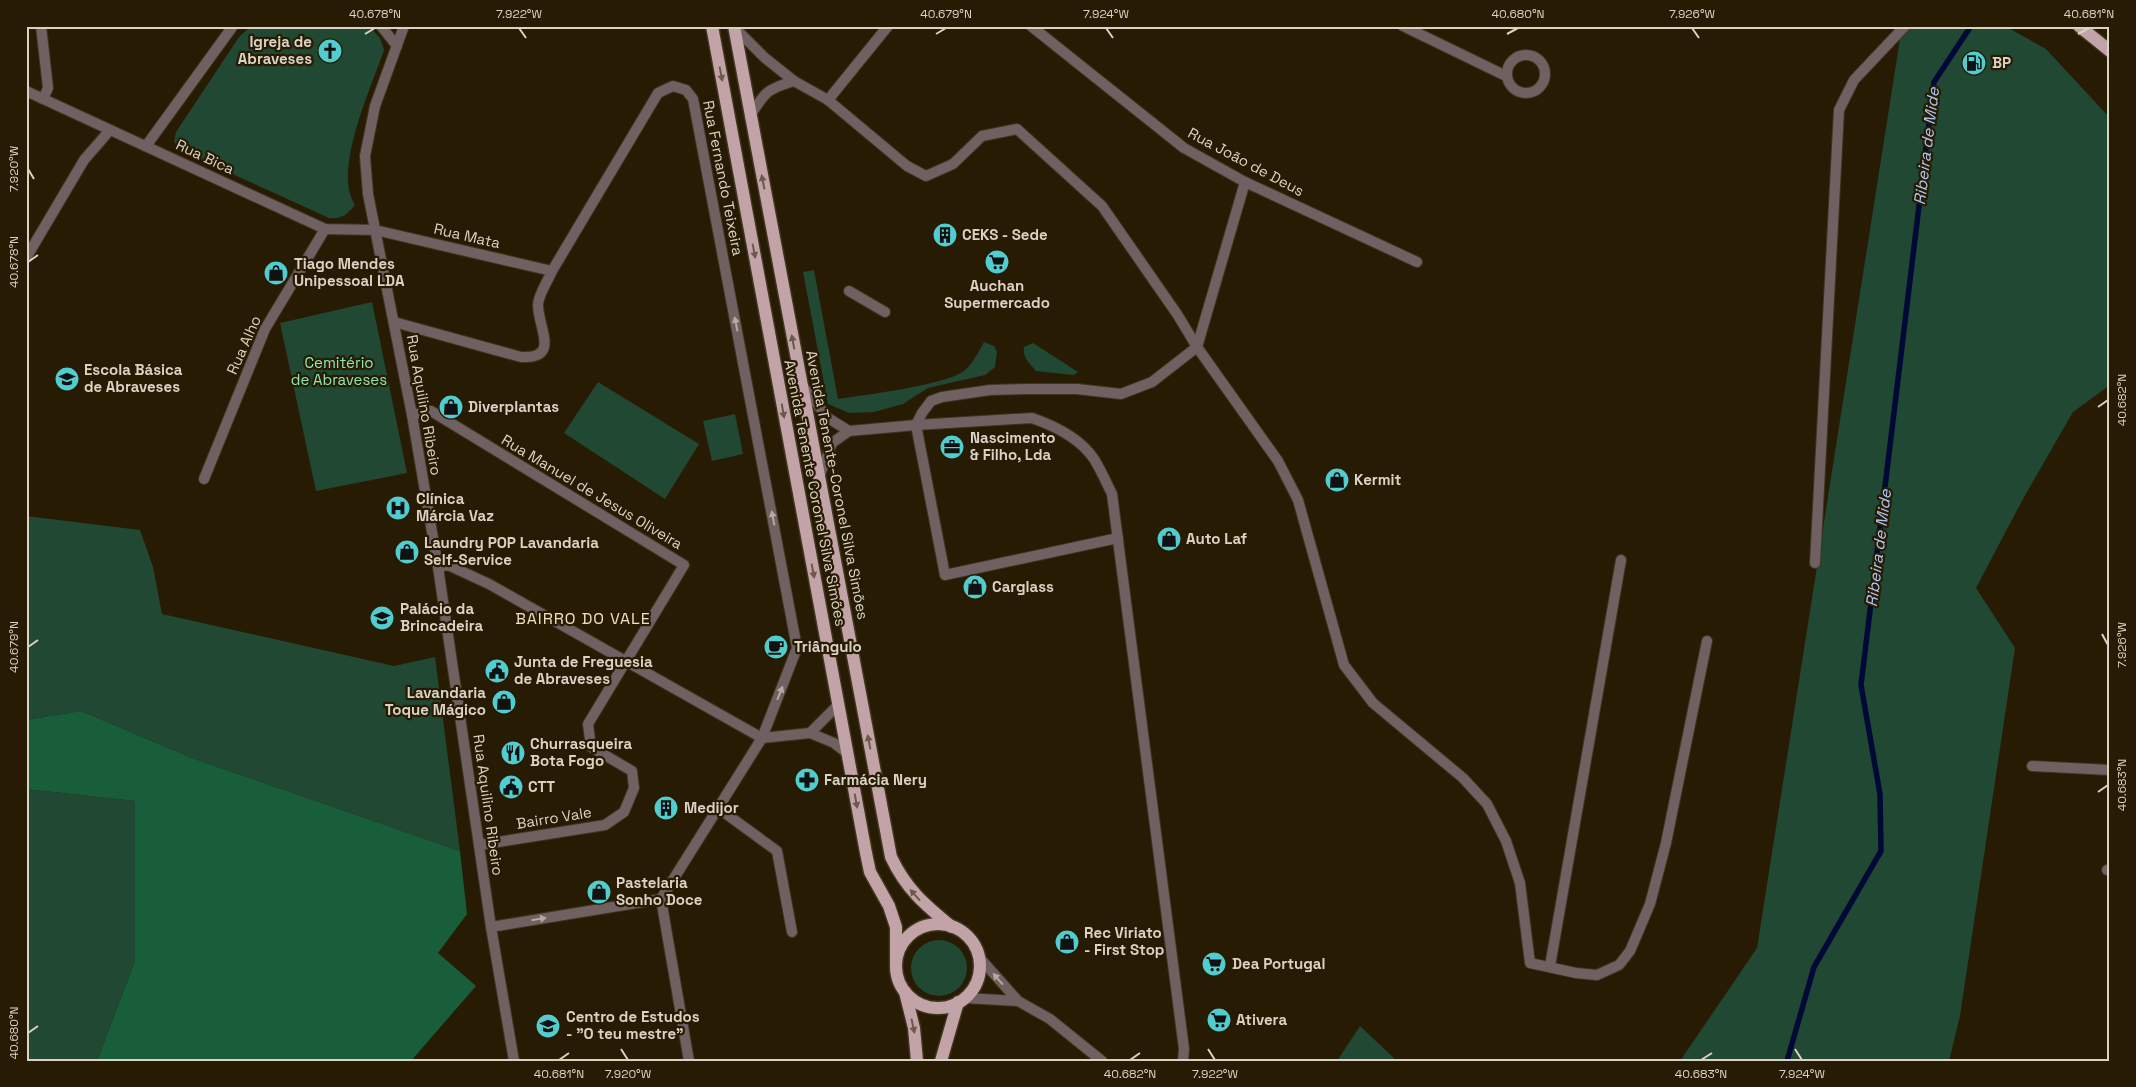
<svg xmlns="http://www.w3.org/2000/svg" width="2136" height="1087" font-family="'Space Grotesk',sans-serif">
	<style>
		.green { fill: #204832 }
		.forest { fill: #185e3b }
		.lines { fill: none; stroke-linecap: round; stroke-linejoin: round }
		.stream { stroke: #000935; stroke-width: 5.5 }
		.service-casing { stroke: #40351e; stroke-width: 12 }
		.pedestrian-casing { stroke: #40351e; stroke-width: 12 }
		.minor-casing { stroke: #40351e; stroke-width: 12 }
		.tertiary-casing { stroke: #40351e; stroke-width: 12 }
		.primary-casing { stroke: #40351e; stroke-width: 15 }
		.service { stroke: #6f6061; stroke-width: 10 }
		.pedestrian { stroke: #6f6061; stroke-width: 10 }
		.minor { stroke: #6f6061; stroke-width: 10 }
		.tertiary { stroke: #6f6061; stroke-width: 10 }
		.primary { stroke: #c2a3a7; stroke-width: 12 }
		.oneway { fill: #6d584d }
		.oneway2 { fill: #b5aaa1 }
		.ticks { fill: none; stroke: #dad2c3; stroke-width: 2 }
		.labels { text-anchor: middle; stroke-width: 4.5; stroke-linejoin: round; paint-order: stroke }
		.poi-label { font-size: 15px; font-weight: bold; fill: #dad2c3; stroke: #271b03; text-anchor: start }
		.street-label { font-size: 15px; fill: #dad2c3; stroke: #271b03 }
		.park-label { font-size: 15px; fill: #8ae8b2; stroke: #271b03 }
		.water-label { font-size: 16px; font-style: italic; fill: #afc9f7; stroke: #271b03 }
		.neighbourhood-label { font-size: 16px; letter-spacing: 1px; fill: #f1e1c3; stroke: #271b03 }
		.neatline { fill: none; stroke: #dad2c3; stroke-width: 2 }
		.ticks-label { font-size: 12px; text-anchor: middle; fill: #dad2c3 }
	</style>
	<rect width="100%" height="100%" fill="#271b03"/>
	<g class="green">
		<path d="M251 26H369L380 38 384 50C372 86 332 171 355 205 347 215 342 219 329 218L180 150 174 142 176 132 239 37Z"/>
		<polygon points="1902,26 2005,26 2046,49 2110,118 2110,385 2073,412 2023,499 1976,588 2015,648 1960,1016 1949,1061 1680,1061 1757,948"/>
		<path d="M814 270 838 399C863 395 948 385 965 370 973 363 979 351 984 342L994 346 997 352 995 367 985 375 928 388 903 404 874 412 849 413 828 404 803 272Z"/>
		<polygon points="372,302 407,473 316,491 280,323"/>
		<path d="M1033 343 1078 372 1074 375 1036 371C1030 364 1022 357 1024 347Z"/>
		<polygon points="598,382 699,444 665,499 564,433"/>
		<polygon points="735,414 743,454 712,461 703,421"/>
		<polygon points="26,516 140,530 153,567 162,614 394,666 435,657 460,851 192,758 81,711 26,720"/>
		<polygon points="26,789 135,801 135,961 97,1061 26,1061"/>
		<circle cx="939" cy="968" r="28"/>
		<polygon points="1360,1026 1397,1061 1337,1061"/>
	</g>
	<polygon class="forest" points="81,711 192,758 460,851 467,914 438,953 476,986 411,1061 97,1061 135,961 135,801 26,789 26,720"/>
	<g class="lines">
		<polyline class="stream" points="1787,1061 1814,967 1881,851 1880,794 1861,685 1934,82 1971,26"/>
		<defs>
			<g id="service">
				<polyline points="849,291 885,312"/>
				<polyline points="916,425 945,575 1118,538"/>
			</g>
			<polyline id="pedestrian" points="828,100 888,26"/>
			<g id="minor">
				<polyline points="41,26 48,88 43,99"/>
				<polyline points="381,26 397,46"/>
				<polyline points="1031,26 1184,148 1245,182 1417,262"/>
				<polyline points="1403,26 1506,76"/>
				<polyline points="734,27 765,58 794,81 828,100 907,166 926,176 953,164 982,136 1017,129 1102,206 1177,314 1197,347 1278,461 1298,500 1344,665 1373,703 1463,778 1487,804 1506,841 1520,883 1530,963 1576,973 1597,975 1619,965 1630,951 1650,904 1666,843 1707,641"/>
				<circle cx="1526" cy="74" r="19"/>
				<polyline points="26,91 325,229 375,230 552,271"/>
				<path d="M750 116C765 92 767 89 794 81"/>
				<polyline points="146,146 233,26"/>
				<polyline points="26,258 84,160 110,130"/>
				<path d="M394 322 521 357C561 359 538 328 538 305 538 295 548 281 552 271L658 93 673 86 686 90 693 99 797 648 762 738 661 899 689 1061"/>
				<polyline points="802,385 828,418 849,431"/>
				<polyline points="412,415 431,411 684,565 588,724 591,747 632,771 634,788 624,812 605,825 479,845"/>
				<path d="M916 425 1032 418C1055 426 1080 438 1094 459 1101 470 1106 482 1112 494L1184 1049 1183 1061"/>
				<polyline points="819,477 832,443 849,431 916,425 922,413 931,401 942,397 990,390 1027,389 1077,389 1121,394 1152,382 1197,347 1245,182"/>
				<polyline points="204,479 265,329 325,229"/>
				<polyline points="1815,563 1839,110 1854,80 1905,26"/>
				<polyline points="438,567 448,565 489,584 762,738 810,733 834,743 847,753"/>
				<polyline points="810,733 838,705"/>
				<polyline points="2032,766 2110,770"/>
				<polyline points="718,808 777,851 792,932"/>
				<polyline points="2107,870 2110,870"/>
				<polyline points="491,927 661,899"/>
				<polyline points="979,957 1018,1001 1050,1019 1102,1061"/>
				<polyline points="1550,966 1621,560"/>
				<polyline points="965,998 1018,1001"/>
			</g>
			<polyline id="tertiary" points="404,26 375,106 365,156 368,194 412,415 438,567 491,927 514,1061"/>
			<g id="primary">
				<polyline points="712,26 866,853 870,872 889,906 896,927 896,961"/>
				<path d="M734 26 891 857C906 889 925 905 952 927"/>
				<polyline points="2079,26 2110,51"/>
				<circle cx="938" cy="966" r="42"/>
				<polyline points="905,992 914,1028 917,1061"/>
				<polyline points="941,1061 958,1002"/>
			</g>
		</defs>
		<use href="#service" class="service-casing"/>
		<use href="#pedestrian" class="pedestrian-casing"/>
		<use href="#minor" class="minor-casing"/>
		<use href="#tertiary" class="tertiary-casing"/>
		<use href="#primary" class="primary-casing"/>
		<use href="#service" class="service"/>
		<use href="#pedestrian" class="pedestrian"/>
		<use href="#minor" class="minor"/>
		<use href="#tertiary" class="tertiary"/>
		<use href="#primary" class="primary"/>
	</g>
	<defs><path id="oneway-solid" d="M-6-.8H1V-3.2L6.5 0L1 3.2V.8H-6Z" transform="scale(1.25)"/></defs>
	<g class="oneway">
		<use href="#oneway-solid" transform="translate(721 74) rotate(79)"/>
		<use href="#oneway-solid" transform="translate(763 182) rotate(-101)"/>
		<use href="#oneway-solid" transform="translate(754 251) rotate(79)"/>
		<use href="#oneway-solid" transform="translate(793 342) rotate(-101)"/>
		<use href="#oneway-solid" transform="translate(783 411) rotate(80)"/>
		<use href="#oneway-solid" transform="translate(813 571) rotate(79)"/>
		<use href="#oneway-solid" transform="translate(869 742) rotate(-101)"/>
		<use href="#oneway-solid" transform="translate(856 801) rotate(80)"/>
		<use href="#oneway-solid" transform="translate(915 895) rotate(-132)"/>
		<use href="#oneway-solid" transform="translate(913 1026) rotate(78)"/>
	</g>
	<g class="oneway2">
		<use href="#oneway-solid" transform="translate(736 324) rotate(-101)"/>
		<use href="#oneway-solid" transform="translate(773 518) rotate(-101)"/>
		<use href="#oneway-solid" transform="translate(780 693) rotate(-68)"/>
		<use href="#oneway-solid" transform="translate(539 919) rotate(-9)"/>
		<use href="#oneway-solid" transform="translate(998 979) rotate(-131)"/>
	</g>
	<path class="ticks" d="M519 28 526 38M1106 28 1113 38M1692 28 1699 38M365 34 375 28M936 34 946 28M1507 34 1518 28M2078 34 2089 28M28 169 34 179M28 262 38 255M2098 407 2108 400M2102 634 2108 645M28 647 38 640M2098 792 2108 785M28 1033 38 1026M621 1049 628 1060M1208 1049 1215 1060M1795 1049 1802 1060M559 1060 569 1053M1130 1060 1140 1053M1701 1060 1712 1053"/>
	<defs>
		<symbol id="church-disc" viewBox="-11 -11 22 22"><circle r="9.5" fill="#52cdcf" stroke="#271b03"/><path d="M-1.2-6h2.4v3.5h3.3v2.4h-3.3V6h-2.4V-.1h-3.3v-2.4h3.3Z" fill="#111"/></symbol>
		<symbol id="fuel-disc" viewBox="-11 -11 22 22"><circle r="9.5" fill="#52cdcf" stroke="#271b03"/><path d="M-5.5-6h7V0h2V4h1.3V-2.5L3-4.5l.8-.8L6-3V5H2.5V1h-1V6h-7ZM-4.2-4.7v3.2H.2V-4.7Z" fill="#111"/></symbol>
		<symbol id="building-disc" viewBox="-11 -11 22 22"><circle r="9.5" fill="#52cdcf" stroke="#271b03"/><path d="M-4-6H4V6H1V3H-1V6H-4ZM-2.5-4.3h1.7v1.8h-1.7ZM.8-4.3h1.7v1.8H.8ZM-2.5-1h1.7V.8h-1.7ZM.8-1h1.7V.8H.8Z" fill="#111"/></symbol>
		<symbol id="supermarket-disc" viewBox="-11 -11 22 22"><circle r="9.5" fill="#52cdcf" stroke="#271b03"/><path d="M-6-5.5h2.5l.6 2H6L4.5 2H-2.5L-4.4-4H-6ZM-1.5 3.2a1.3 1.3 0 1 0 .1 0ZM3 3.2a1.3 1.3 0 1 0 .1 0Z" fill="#111"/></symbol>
		<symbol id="shop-disc" viewBox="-11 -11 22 22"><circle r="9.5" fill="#52cdcf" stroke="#271b03"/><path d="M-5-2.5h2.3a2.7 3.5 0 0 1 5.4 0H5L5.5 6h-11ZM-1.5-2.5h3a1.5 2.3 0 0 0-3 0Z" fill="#111"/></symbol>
		<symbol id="school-disc" viewBox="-11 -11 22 22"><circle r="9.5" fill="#52cdcf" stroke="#271b03"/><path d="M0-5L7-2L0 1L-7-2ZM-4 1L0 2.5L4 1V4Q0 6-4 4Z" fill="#111"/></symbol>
		<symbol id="office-disc" viewBox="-11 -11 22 22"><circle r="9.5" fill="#52cdcf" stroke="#271b03"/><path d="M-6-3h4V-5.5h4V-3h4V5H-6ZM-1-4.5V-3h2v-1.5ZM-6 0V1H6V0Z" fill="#111"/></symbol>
		<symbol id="hospital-disc" viewBox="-11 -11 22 22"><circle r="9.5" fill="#52cdcf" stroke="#271b03"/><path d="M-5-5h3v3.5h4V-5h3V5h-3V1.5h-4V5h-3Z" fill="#111"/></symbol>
		<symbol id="cafe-disc" viewBox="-11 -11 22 22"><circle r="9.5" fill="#52cdcf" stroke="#271b03"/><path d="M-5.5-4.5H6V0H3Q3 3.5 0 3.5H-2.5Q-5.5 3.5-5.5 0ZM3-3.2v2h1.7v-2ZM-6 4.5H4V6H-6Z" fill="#111"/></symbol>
		<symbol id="civic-disc" viewBox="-11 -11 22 22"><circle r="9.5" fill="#52cdcf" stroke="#271b03"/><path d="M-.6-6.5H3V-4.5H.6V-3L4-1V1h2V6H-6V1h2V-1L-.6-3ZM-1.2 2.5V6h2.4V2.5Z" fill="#111"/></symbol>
		<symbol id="restaurant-disc" viewBox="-11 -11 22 22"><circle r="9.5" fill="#52cdcf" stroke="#271b03"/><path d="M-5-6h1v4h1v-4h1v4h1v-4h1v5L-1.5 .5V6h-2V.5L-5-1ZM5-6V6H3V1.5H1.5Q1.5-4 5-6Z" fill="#111"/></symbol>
		<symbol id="pharmacy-disc" viewBox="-11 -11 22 22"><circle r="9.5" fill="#52cdcf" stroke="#271b03"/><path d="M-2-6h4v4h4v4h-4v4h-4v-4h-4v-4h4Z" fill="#111"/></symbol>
		<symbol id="university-disc" viewBox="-11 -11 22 22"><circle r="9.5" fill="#52cdcf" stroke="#271b03"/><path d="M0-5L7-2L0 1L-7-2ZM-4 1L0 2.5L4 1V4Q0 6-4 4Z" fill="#111"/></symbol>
	</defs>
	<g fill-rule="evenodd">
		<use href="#church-disc" x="316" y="37" width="28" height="28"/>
		<use href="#fuel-disc" x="1960" y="49" width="28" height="28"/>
		<use href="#building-disc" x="931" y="221" width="28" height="28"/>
		<use href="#supermarket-disc" x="983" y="248" width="28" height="28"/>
		<use href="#shop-disc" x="262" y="259" width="28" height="28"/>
		<use href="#school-disc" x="53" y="365" width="28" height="28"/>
		<use href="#shop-disc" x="437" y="393" width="28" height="28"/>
		<use href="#office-disc" x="938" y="433" width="28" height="28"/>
		<use href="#shop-disc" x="1323" y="466" width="28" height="28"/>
		<use href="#hospital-disc" x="384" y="494" width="28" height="28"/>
		<use href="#shop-disc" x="1155" y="525" width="28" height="28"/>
		<use href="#shop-disc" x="393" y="538" width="28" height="28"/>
		<use href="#shop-disc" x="961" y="573" width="28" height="28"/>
		<use href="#school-disc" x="368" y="604" width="28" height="28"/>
		<use href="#cafe-disc" x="762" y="633" width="28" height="28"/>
		<use href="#civic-disc" x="483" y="657" width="28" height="28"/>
		<use href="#shop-disc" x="490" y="688" width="28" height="28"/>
		<use href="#restaurant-disc" x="499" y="739" width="28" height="28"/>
		<use href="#pharmacy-disc" x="793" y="766" width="28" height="28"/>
		<use href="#civic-disc" x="497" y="773" width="28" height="28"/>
		<use href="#building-disc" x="652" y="794" width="28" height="28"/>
		<use href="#shop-disc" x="585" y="878" width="28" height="28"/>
		<use href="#shop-disc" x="1053" y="928" width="28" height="28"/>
		<use href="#supermarket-disc" x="1200" y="950" width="28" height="28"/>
		<use href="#supermarket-disc" x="1205" y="1006" width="28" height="28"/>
		<use href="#university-disc" x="534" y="1012" width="28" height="28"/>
	</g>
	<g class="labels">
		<g class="poi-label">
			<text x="312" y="47" text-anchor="end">Igreja de<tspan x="312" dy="17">Abraveses</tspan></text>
			<text x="1992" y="68">BP</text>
			<text x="962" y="240">CEKS - Sede</text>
			<text x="294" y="269">Tiago Mendes<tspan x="294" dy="17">Unipessoal LDA</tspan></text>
			<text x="997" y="291" text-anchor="middle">Auchan<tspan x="997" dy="17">Supermercado</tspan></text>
			<text x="84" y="375">Escola Básica<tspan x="84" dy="17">de Abraveses</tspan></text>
			<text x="468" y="412">Diverplantas</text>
			<text x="970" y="443">Nascimento<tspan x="970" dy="17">&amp; Filho, Lda</tspan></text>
			<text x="1354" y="485">Kermit</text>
			<text x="416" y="504">Clínica<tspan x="416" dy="17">Márcia Vaz</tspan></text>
			<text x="1186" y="544">Auto Laf</text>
			<text x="424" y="548">Laundry POP Lavandaria<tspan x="424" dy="17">Self-Service</tspan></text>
			<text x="992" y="592">Carglass</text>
			<text x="400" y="614">Palácio da<tspan x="400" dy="17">Brincadeira</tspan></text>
			<text x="794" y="652">Triângulo</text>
			<text x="514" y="667">Junta de Freguesia<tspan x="514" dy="17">de Abraveses</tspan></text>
			<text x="486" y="698" text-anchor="end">Lavandaria<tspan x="486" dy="17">Toque Mágico</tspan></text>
			<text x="530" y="749">Churrasqueira<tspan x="530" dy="17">Bota Fogo</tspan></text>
			<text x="824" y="785">Farmácia Nery</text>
			<text x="528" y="792">CTT</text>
			<text x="684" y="813">Medijor</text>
			<text x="616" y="888">Pastelaria<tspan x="616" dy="17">Sonho Doce</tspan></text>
			<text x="1084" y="938">Rec Viriato<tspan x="1084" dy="17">- First Stop</tspan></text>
			<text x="1232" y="969">Dea Portugal</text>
			<text x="566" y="1022">Centro de Estudos<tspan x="566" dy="17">- "O teu mestre"</tspan></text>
			<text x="1236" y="1025">Ativera</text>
		</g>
		<g class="street-label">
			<text transform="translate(205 157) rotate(25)" y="5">Rua Bica</text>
			<text transform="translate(1246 162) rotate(28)" y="5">Rua João de Deus</text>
			<text transform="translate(723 178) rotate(79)" y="5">Rua Fernando Teixeira</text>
			<text transform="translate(467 236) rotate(13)" y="5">Rua Mata</text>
			<text transform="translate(244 345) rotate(-66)" y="5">Rua Alho</text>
			<text transform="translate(424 405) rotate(80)" y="5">Rua Aquilino Ribeiro</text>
			<text transform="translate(837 485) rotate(79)" y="5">Avenida Tenente-Coronel Silva Simões</text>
			<text transform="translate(592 492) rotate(31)" y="5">Rua Manuel de Jesus Oliveira</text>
			<text transform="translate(815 493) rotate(79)" y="5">Avenida Tenente Coronel Silva Simões</text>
			<text transform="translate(488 805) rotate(82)" y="5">Rua Aquilino Ribeiro</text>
			<text transform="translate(554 818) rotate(-9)" y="5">Bairro Vale</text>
		</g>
		<g class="park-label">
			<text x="339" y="368">Cemitério<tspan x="339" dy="17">de Abraveses</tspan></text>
		</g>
		<g class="water-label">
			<text transform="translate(1926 146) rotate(-83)" y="6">Ribeira de Mide</text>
			<text transform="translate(1878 548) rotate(-83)" y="6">Ribeira de Mide</text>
		</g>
		<g class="neighbourhood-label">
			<text x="583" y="624">BAIRRO DO VALE</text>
		</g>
	</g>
	<rect width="2136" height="1087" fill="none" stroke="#271b03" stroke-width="55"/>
	<rect x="28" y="28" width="2080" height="1032" class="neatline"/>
	<g class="ticks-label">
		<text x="375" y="18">40.678°N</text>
		<text x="519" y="18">7.922°W</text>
		<text x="946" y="18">40.679°N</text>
		<text x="1106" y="18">7.924°W</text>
		<text x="1518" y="18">40.680°N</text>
		<text x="1692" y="18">7.926°W</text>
		<text x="2089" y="18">40.681°N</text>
		<text transform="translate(14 169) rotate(-90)" y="4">7.920°W</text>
		<text transform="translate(14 262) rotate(-90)" y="4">40.678°N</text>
		<text transform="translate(2122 400) rotate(-90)" y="4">40.682°N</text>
		<text transform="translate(2122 645) rotate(-90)" y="4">7.926°W</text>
		<text transform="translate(14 647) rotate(-90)" y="4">40.679°N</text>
		<text transform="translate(2122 785) rotate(-90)" y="4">40.683°N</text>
		<text transform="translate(14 1033) rotate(-90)" y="4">40.680°N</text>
		<text x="559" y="1078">40.681°N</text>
		<text x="628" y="1078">7.920°W</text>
		<text x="1130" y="1078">40.682°N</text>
		<text x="1215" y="1078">7.922°W</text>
		<text x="1701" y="1078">40.683°N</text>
		<text x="1802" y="1078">7.924°W</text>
	</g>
</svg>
